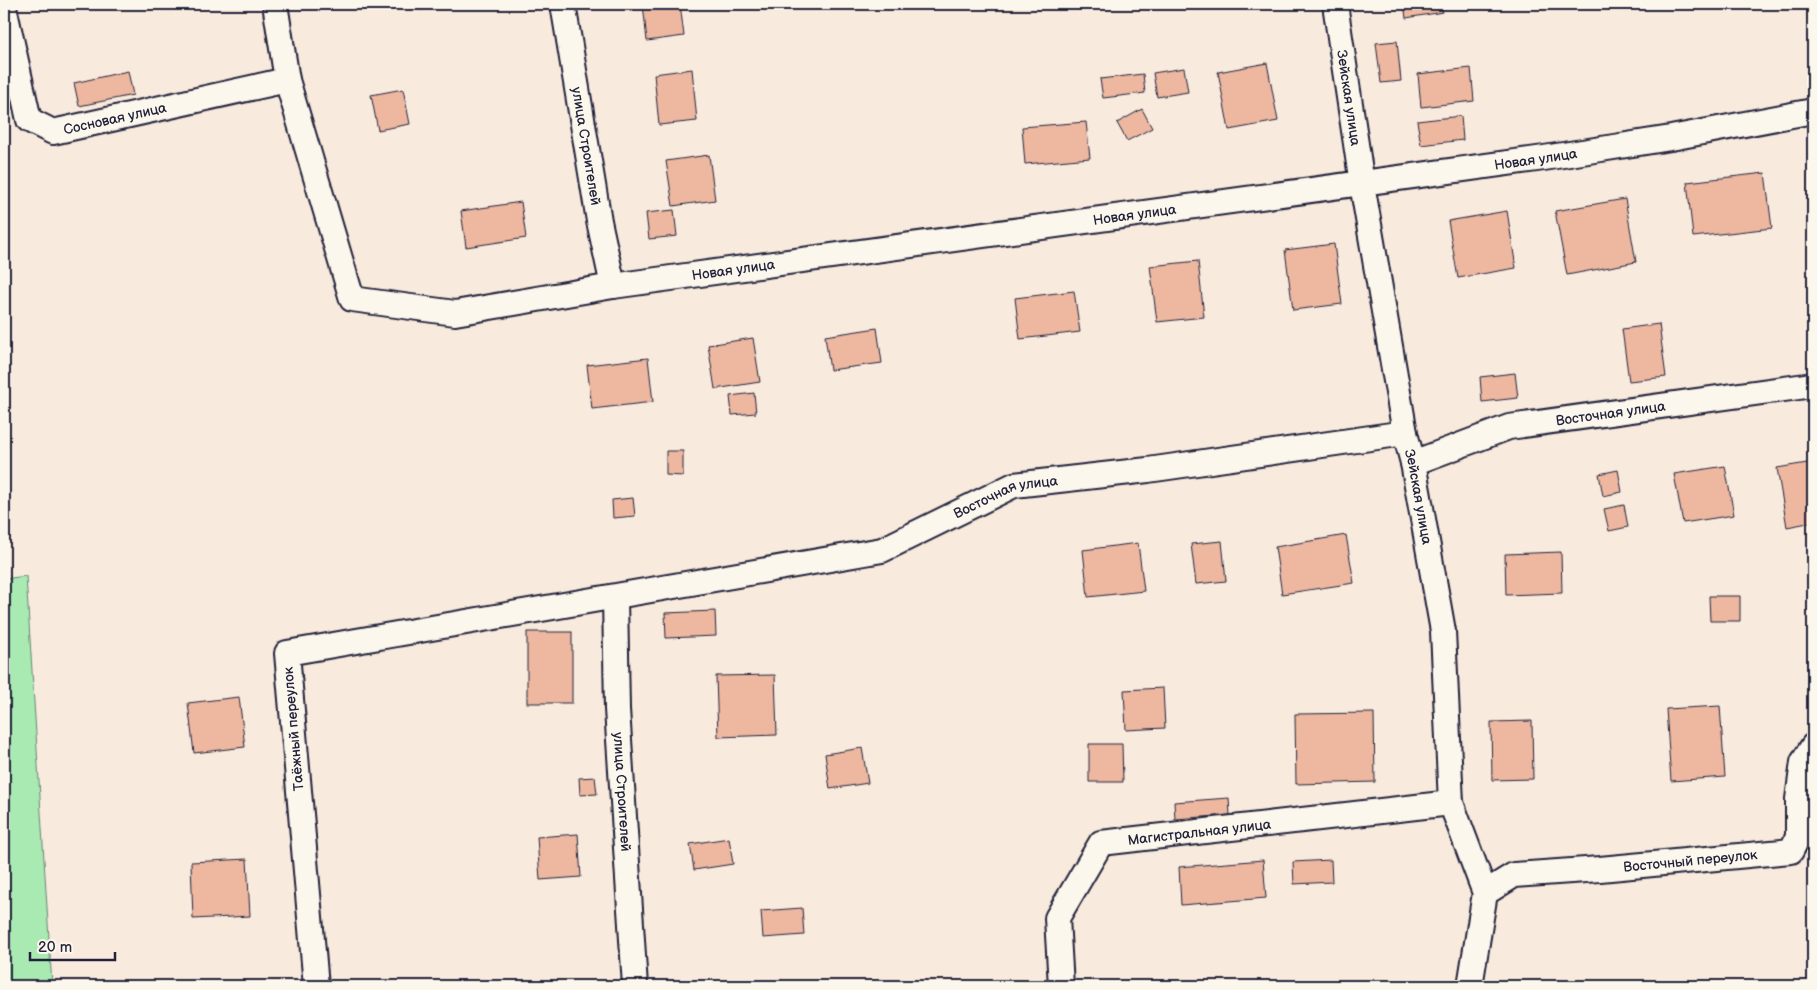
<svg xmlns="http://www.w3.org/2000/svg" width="1817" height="990" font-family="'Balsamiq Sans',sans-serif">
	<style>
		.green { fill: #a9e9b2; stroke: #668676 }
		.building { fill: #edb7a0; stroke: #22223b }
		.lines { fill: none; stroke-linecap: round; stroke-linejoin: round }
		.minor-casing { stroke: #22223b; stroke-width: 28 }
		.minor { stroke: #fbf7ec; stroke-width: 24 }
		.labels { text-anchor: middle; stroke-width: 4.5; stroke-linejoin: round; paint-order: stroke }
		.street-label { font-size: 14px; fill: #22223b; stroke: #fbf7ec }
	</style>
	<rect width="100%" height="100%" fill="#f8eadd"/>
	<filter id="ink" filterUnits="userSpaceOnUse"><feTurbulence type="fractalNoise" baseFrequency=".02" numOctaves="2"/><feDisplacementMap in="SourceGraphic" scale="10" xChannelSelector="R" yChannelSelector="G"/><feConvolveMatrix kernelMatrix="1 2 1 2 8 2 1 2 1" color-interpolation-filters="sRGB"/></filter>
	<g filter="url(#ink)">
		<polygon class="green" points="26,576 52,986 4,986 4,579"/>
		<g class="building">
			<polygon points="418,4 451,4 451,5 419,10"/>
			<polygon points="643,4 680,4 684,36 647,41"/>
			<polygon points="1404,4 1441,4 1443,12 1406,18"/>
			<polygon points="1397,41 1401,81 1381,83 1376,43"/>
			<polygon points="1267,63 1278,121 1229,130 1218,72"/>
			<polygon points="1184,68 1188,92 1157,97 1153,73"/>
			<polygon points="1471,68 1474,101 1421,107 1418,74"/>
			<polygon points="692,69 697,121 659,125 654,74"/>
			<polygon points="128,71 133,95 79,106 74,83"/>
			<polygon points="1143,74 1145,93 1103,98 1100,79"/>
			<polygon points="403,89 410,124 378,130 371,95"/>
			<polygon points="1142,109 1152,128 1127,141 1117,123"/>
			<polygon points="1461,116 1463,140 1421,145 1417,121"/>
			<polygon points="1086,122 1090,158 1025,164 1022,127"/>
			<polygon points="709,155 715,200 673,206 666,161"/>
			<polygon points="1765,173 1772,228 1693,237 1687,182"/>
			<polygon points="1625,199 1636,262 1567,275 1555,211"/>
			<polygon points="521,202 526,238 466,247 461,211"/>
			<polygon points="674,210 677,236 649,239 646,213"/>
			<polygon points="1507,211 1516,268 1458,278 1448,221"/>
			<polygon points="1334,244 1342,304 1293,310 1285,250"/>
			<polygon points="1198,261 1204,317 1157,322 1150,266"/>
			<polygon points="1074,291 1080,332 1020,339 1015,298"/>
			<polygon points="1659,324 1666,377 1629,381 1622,329"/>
			<polygon points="877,328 882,363 830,370 825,336"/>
			<polygon points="753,338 760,382 715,389 708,345"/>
			<polygon points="648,358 653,402 592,409 587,365"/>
			<polygon points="1515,373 1518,398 1482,402 1480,377"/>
			<polygon points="754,393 756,413 732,415 730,396"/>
			<polygon points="666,451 683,451 683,476 666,475"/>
			<polygon points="1813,462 1813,522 1787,527 1777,468"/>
			<polygon points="1725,466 1734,515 1683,523 1674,474"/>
			<polygon points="1618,470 1622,492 1603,496 1599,474"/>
			<polygon points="633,498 635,516 613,518 612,500"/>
			<polygon points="1624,505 1628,527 1609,531 1604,509"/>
			<polygon points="1346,535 1354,583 1282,594 1275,547"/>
			<polygon points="1222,541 1226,581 1196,584 1191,544"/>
			<polygon points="1138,543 1144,591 1088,597 1083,550"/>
			<polygon points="1561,552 1562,593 1506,595 1505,554"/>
			<polygon points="1709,596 1740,596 1740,621 1710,621"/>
			<polygon points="715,611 716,636 666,638 665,613"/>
			<rect x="527" y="632" width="45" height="71"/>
			<polygon points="775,675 777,735 718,737 716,676"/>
			<polygon points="1163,688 1165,728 1126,730 1124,690"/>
			<polygon points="239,697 245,747 194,753 188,703"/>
			<polygon points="1720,706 1725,777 1671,781 1666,709"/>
			<polygon points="1374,713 1375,782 1296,784 1295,714"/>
			<polygon points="1532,721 1533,779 1492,780 1491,722"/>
			<polygon points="1089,744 1122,744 1123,782 1089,782"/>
			<polygon points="862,748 868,783 830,789 825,754"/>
			<polygon points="595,777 597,794 580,795 579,778"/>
			<polygon points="1229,798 1230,815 1175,819 1174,802"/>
			<polygon points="578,834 581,877 540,880 537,837"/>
			<polygon points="729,838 733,864 694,870 690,844"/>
			<polygon points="247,859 250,916 193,919 191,862"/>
			<polygon points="1263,860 1266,898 1181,905 1179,867"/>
			<polygon points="1331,860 1332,882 1294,884 1293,862"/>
			<polygon points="802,908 804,935 763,938 761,911"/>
			<polygon points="1411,982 1411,986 1366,986"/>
		</g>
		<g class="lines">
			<defs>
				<g id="minor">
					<path id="s1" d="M275 4 287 80 352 299 455 313 613 286 1544 158 1671 138 1813 111"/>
					<path id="s2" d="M563 4 599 221 613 286"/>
					<path id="s3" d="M1335 4 1362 184 1405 433 1413 463 1443 631 1451 803 1485 893 1470 986"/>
					<path id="s4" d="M4 7 29 120 53 132 287 80"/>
					<path id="s5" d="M1413 463 1509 427 1813 385"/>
					<path id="s6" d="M615 597 617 709 635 986"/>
					<path id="s7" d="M1485 893 1514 875 1600 869 1791 851 1798 837V799L1803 762 1813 746"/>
					<path id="s8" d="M316 986 287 653 882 550 1014 485 1148 470 1405 433"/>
					<path id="s9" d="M1061 986 1057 918 1101 843 1451 803"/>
				</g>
			</defs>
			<use href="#minor" class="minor-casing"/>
			<use href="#minor" class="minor"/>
		</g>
	</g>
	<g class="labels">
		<g class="street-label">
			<text dy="5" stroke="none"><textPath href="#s3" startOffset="95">Зейская улица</textPath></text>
			<text dy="5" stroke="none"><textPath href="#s4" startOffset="206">Сосновая улица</textPath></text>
			<text dy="5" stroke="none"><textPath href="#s2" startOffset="144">улица Строителей</textPath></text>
			<text dy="5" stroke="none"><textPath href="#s1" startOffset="1501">Новая улица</textPath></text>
			<text dy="5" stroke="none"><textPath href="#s1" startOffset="1096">Новая улица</textPath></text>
			<text dy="5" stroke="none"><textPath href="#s1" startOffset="691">Новая улица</textPath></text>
			<text dy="5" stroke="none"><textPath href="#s5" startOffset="205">Восточная улица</textPath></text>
			<text dy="5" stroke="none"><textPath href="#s3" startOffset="500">Зейская улица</textPath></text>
			<text dy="5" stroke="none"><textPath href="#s8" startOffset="1074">Восточная улица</textPath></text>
			<text transform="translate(293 729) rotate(-95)" y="5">Таёжный переулок</text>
			<text dy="5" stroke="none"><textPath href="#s6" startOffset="195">улица Строителей</textPath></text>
			<text dy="5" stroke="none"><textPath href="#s9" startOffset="254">Магистральная улица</textPath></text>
			<text dy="5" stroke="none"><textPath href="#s7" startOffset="211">Восточный переулок</textPath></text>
		</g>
	</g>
	<rect width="1817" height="990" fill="none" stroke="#fbf7ec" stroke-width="20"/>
	<rect x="10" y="10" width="1797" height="970" fill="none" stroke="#22223b" stroke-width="2" filter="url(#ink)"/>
	<path d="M30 952v8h85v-8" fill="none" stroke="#22223b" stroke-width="2.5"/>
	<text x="38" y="952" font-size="15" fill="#22223b" stroke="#fbf7ec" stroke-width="4" paint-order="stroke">20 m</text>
</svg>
